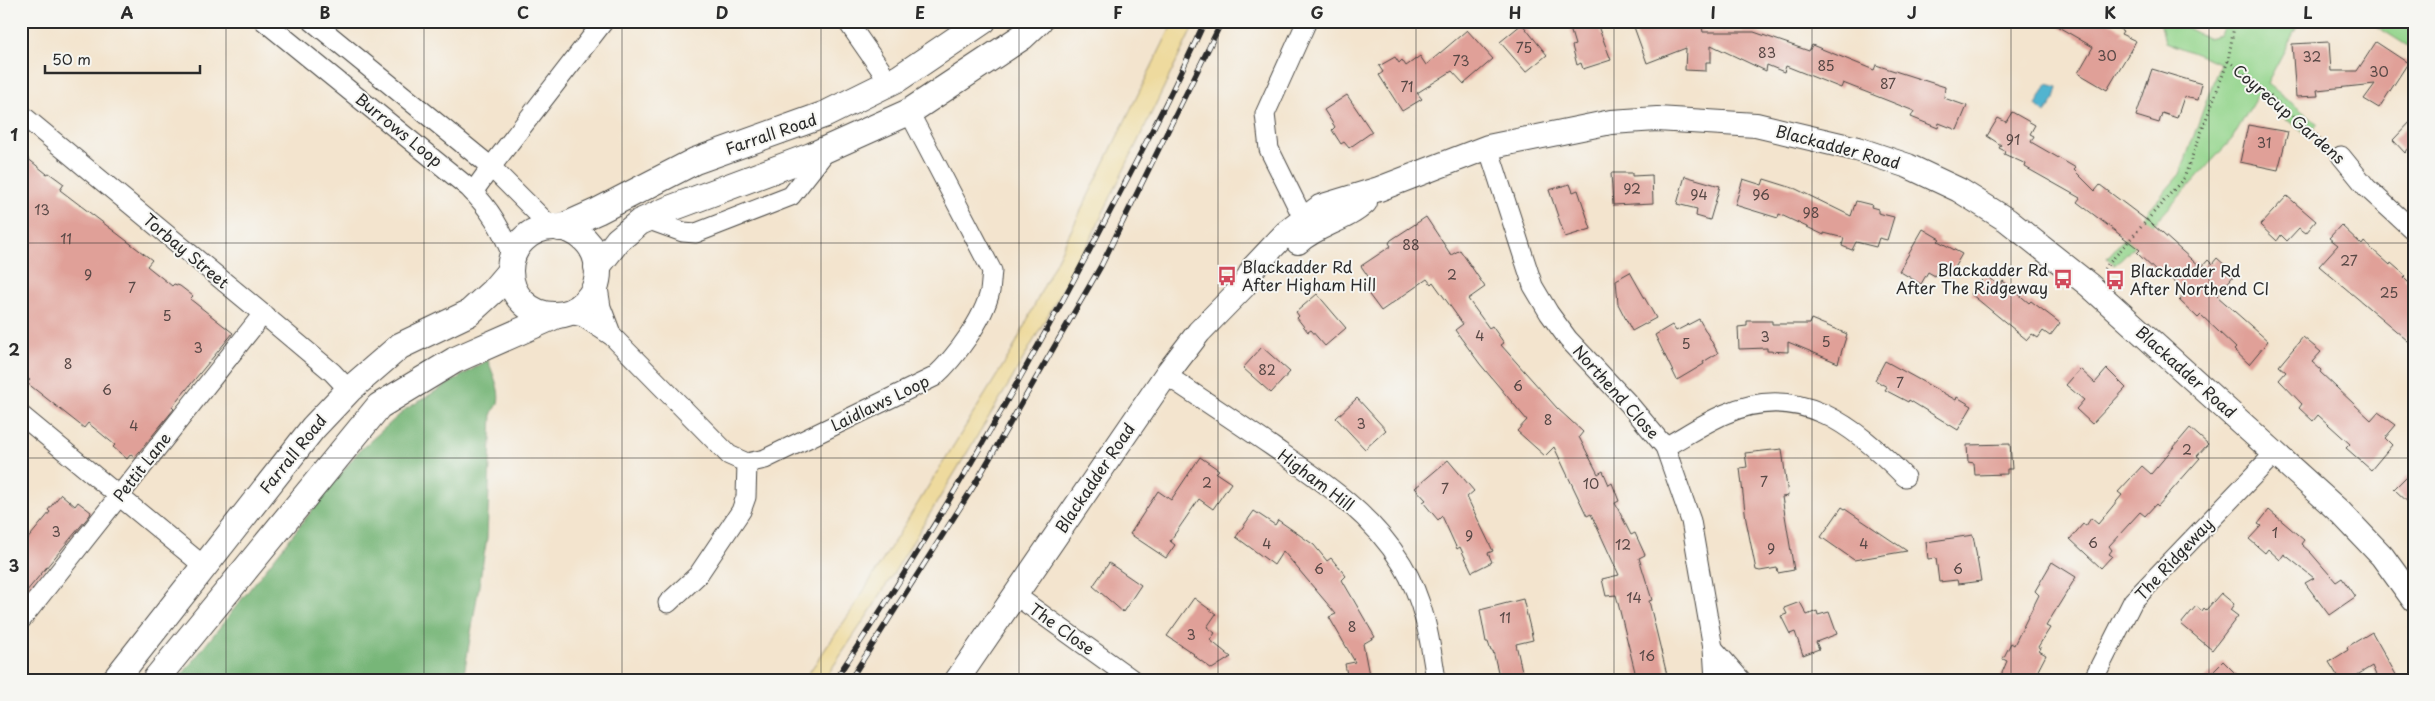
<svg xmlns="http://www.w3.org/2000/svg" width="2435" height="701" font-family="'Playpen Sans',sans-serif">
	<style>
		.green { fill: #94d58d; stroke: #60805c }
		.forest { fill: #77b678; stroke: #517052 }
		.sand { fill: #eeda9e; stroke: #8c8264 }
		.water { fill: #51b4d0; stroke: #3e707e }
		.building { fill: #e0a098 }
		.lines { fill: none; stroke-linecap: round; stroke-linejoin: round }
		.minor-casing { stroke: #494743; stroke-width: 21 }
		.tertiary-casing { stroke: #494743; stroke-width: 26 }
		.secondary-casing { stroke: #494743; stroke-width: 28 }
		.path { stroke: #494743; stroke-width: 3; stroke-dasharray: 1 4; stroke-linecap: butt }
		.minor { stroke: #fff; stroke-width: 19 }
		.tertiary { stroke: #fff; stroke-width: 24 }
		.secondary { stroke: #fff; stroke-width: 26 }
		.rail-casing { stroke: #2b2b2b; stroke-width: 5.5 }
		.rail { stroke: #f6f6f2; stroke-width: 4; stroke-dasharray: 11; stroke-linecap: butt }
		.grid { fill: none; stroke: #2b2b2b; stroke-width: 1; stroke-opacity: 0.55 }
		.labels { text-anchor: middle; stroke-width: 4; stroke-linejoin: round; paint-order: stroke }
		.number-label { font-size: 14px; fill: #584846 }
		.street-label { font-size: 16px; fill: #2b2b2b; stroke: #f6f6f2 }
		.poi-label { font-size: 16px; fill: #2b2b2b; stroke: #f6f6f2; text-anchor: start }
		.neatline { fill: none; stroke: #2b2b2b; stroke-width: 2 }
		.grid-label { font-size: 16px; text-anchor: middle; font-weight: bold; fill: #2b2b2b }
	</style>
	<rect width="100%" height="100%" fill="#f6f6f2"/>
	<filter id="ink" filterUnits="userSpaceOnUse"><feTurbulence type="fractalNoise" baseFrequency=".02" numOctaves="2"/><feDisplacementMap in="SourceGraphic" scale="10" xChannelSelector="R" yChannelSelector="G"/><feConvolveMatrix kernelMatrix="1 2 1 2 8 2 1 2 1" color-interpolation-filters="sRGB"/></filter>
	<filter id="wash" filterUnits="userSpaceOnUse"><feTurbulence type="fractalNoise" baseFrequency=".0096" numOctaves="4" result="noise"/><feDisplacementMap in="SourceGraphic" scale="20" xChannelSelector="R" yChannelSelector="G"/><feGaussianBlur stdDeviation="1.12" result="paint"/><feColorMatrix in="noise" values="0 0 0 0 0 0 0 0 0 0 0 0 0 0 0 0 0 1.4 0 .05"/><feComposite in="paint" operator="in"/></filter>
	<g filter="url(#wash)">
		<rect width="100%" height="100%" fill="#f3e4ce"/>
		<g class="green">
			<polygon points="2160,21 2182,21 2185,27 2207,38 2220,35 2226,21 2300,21 2267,83 2318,124 2305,134 2257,96 2232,139 2122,259 2114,265 2107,258 2180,174 2220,63 2165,42"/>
			<polygon points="2368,21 2414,21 2414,50"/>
		</g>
		<path class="forest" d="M488 360C493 376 507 400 492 412L487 538 463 680H178L359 451 406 409Z"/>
		<polygon class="sand" points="1174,21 1196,21 1088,244 1012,379 873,607 824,680 804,680 850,613 1012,351"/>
		<polygon class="water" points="2047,84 2058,87 2055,99 2045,113 2036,105"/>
		<g id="blocks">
			<g class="building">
				<polygon points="1581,21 1596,21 1611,60 1583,69 1581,63 1577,65 1572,46 1575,45 1569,25"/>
				<polygon points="1650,21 1663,21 1664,27 1702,27 1703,32 1754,32 1809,51 1812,45 1874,70 1876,65 1945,87 1944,98 1967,106 1957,130 1939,123 1938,128 1911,117 1914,111 1843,83 1841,88 1786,66 1784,72 1767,65 1766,71 1711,45 1711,62 1706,62 1706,71 1685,70 1686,48 1647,63 1634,27"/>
				<polygon points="2048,21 2106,21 2123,31 2121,34 2136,41 2107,90 2078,73 2093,47"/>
				<polygon points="1522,24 1547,55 1526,72 1500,42"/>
				<polygon points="1467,30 1493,59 1464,84 1452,71 1417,93 1422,99 1402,111 1379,75 1383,72 1379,66 1395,57 1399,63 1402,60 1406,66 1420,56 1426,65"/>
				<polygon points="2329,42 2331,71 2357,71 2376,42 2408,63 2379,108 2364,99 2375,84 2317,90 2318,96 2296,97 2292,44"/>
				<polygon points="2152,69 2202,84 2198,100 2184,97 2177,118 2162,113 2159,123 2136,116"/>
				<polygon points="1347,95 1372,132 1349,148 1344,142 1341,144 1332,130 1335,127 1324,110"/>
				<polygon points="2012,112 2035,125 2030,134 2034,136 2031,142 2076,168 2074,170 2095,191 2100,185 2153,225 2201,268 2208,260 2212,264 2217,258 2235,274 2217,296 2268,341 2249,364 2234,350 2236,348 2201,315 2198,318 2179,300 2186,292 2162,271 2159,274 2137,253 2140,250 2077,202 2080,198 2025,167 2026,164 2004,154 2005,151 1999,148 2001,145 1987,136 1998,118 2006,122"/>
				<polygon points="2414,118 2414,142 2405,153 2393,140"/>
				<polygon points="2248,125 2288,132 2278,170 2240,162"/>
				<polygon points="21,153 47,174 49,173 64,184 60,190 152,260 147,266 172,286 174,284 180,286 193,296 190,299 233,333 172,407 174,409 135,457 131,454 127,459 113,447 115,445 88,423 84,428 27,383 30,380 21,374"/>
				<polygon points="1611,173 1632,173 1632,176 1652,175 1653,203 1613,205"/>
				<polygon points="1685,176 1720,186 1710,220 1696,216 1697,209 1677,204"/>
				<polygon points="1743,179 1762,185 1764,179 1796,189 1851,216 1856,201 1872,205 1871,207 1878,209 1878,213 1894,217 1887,240 1879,238 1876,247 1856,242 1852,250 1842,246 1844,238 1824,233 1824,235 1779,214 1778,218 1735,205"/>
				<polygon points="1570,184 1573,192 1578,190 1591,229 1565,237 1549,190"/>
				<polygon points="2287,196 2316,221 2306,233 2299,228 2287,241 2281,235 2277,241 2260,225"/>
				<polygon points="1426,217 1451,255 1460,250 1485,287 1468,299 1489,328 1492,326 1504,343 1501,345 1557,408 1583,432 1579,437 1598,474 1603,471 1609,485 1612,483 1619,501 1615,503 1631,535 1635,533 1645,555 1639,558 1652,600 1649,601 1667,675 1664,676 1665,680 1637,680 1616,595 1606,596 1602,579 1619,575 1591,514 1587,516 1554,447 1545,456 1517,431 1527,420 1480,364 1455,330 1463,324 1433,282 1431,284 1427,279 1381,311 1364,288 1372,282 1361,266 1391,246 1389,243 1391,240"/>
				<polygon points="2341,225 2362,245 2364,242 2390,265 2391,263 2406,276 2404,278 2414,288 2414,346 2319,266 2338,245 2329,238"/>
				<polygon points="1923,229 1940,239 1938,241 1962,254 1952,271 1944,266 1942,269 1939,267 1935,276 1928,272 1921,284 1899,271"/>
				<polygon points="1630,272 1656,318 1632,331 1618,304 1616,280"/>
				<polygon points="1986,275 2000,286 2003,281 2029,303 2031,301 2060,323 2050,336 2043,331 2038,338 2032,334 2027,340 1971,294"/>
				<polygon points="1317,294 1346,328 1325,346 1311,330 1308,332 1297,318 1299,316 1296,312"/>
				<polygon points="1699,319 1718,353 1703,362 1704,364 1677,380 1655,335 1672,325 1676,331"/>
				<polygon points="1811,319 1847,334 1838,363 1788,342 1788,352 1767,351 1767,348 1739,349 1738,327 1747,326 1747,321 1772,321 1772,324 1809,324"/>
				<polygon points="2303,337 2321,352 2312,362 2321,370 2320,372 2371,420 2378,412 2396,425 2385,438 2392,445 2371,470 2346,448 2350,444 2318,415 2313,421 2299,408 2302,404 2279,380 2286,372 2279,366"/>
				<polygon points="1262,347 1290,372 1271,393 1243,368"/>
				<polygon points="1885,361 1956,400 1957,397 1972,406 1958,430 1909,400 1908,402 1885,390 1887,387 1875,380"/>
				<polygon points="2080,369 2095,383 2107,369 2126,388 2092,424 2076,409 2084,400 2066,385"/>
				<polygon points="1357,398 1386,430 1365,449 1336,418"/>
				<polygon points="2190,428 2208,444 2197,456 2200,458 2158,506 2156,504 2145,516 2140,512 2109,546 2112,550 2109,554 2112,556 2101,568 2070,539 2083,524 2086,526 2091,518 2098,524 2122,495 2118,492 2142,466 2151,474"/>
				<polygon points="2010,444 2012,469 2007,469 2007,474 1975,475 1974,463 1968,462 1967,445"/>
				<polygon points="1782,449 1788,496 1782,497 1794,570 1778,573 1777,568 1760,571 1756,570 1746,520 1740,468 1747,467 1745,453"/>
				<polygon points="1200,457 1219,470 1216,473 1231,483 1213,509 1199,499 1170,541 1175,545 1166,558 1130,534 1158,491 1171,500"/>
				<polygon points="1448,460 1474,491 1467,497 1493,551 1488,553 1492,562 1472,572 1460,547 1457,549 1442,516 1438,520 1423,502 1426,500 1415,488"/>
				<polygon points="2414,469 2414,508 2394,489"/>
				<polygon points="61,494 75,506 78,502 91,512 90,515 21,598 21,547 50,512 48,510"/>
				<polygon points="1842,507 1907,551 1854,560 1821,537"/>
				<polygon points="2269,510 2304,540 2301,544 2311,553 2336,582 2342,578 2355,597 2329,615 2305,583 2314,578 2284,554 2280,560 2268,549 2265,553 2249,539 2261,526 2258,524"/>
				<polygon points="1254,511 1275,525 1278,520 1314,545 1327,561 1331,558 1346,576 1342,580 1375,637 1363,644 1370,680 1348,680 1345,664 1355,662 1329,617 1336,614 1283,551 1274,565 1236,537"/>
				<polygon points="1973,535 1981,581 1958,584 1957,580 1939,582 1936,558 1928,559 1926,542"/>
				<polygon points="2052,562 2076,577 2046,626 2050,628 2038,647 2041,648 2039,651 2046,655 2033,680 1999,680 2007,661 2003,659 2011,643 2014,645 2039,595 2035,591"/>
				<polygon points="1109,563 1141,585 1123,612 1093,586"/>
				<polygon points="2221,593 2234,604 2230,610 2238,616 2212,650 2181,624 2196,606 2202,611 2204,608 2206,610"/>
				<polygon points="1194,598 1216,614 1207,627 1215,633 1210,640 1231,657 1212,669 1193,655 1194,654 1167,636"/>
				<polygon points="1523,599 1533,640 1516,644 1524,680 1500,680 1493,651 1491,651 1488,642 1486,642 1480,610"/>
				<polygon points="1800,602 1807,615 1817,611 1818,615 1829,612 1837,634 1816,642 1819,649 1803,655 1795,632 1790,634 1781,616 1787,614 1784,608"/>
				<polygon points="2372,632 2399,680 2378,680 2372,666 2349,680 2340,680 2329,662 2348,650 2347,647"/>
				<polygon points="2223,661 2242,680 2204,680"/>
			</g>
		</g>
	</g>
	<g filter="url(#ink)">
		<use href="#blocks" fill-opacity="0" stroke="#494743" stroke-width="1"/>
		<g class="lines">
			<defs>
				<g id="minor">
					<path d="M264 21 469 188C490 209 502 229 512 256"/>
					<polyline points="312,21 491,167 552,228"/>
					<polyline points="847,21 890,83"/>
					<polyline points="1307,21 1265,114 1269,149 1309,230"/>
					<polyline points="21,114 263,314 332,372 349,390"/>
					<polyline points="1488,147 1533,286 1549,313 1568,339 1629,404 1665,447 1691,521 1713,648 1715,680"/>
					<polyline points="2341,156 2367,188 2414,231"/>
					<polyline points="473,192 491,167 604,21"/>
					<polyline points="647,219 683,232 696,233 791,196 827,150"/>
					<polyline points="597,281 601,307 612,336"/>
					<path d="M564 313 583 317 612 336 729 455 747 463 765 459 934 377C955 358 984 319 990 291 991 285 991 278 992 271L909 112"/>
					<path d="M1166 375C1202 399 1238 423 1273 447 1322 481 1371 513 1402 564 1424 600 1430 639 1436 680"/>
					<polyline points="21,415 205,567"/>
					<path d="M1665 447C1685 436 1704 423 1725 414 1799 381 1855 426 1905 477"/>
					<polyline points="1015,595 1133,680"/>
					<polyline points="668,603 698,575 741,511 746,497 747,463"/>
					<polyline points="21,620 263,314"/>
					<polyline points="1713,648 1741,680"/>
					<polyline points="2093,680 2133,601 2276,452"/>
				</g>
				<g id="tertiary">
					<path d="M1298 242C1318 224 1346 220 1365 202"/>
					<polyline points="957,680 1166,375 1199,332 1244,286 1254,267 1287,232 1320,207 1379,189 1488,147 1611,122 1657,119 1756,125 1857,149 1908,166 1959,190 2007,220 2089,285 2341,513 2382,556 2414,600"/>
				</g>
				<g id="secondary">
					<circle cx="554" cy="271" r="44"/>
					<polyline points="560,228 598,211 695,161 826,114 899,78 983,21"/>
					<polyline points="597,267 618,240 640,222 672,208 811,156 909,112 1022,37 1039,21"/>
					<polyline points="115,680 313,428 349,390 400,346 469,313 493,291 510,271"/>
					<polyline points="155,680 379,406 455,360 557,315"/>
				</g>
			</defs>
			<use href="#minor" class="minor-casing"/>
			<use href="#tertiary" class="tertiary-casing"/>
			<use href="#secondary" class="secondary-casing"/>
			<g class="path">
				<polyline points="2228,61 2327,144"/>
				<polyline points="2104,269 2184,178 2228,61 2235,21"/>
			</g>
			<use href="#minor" class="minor"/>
			<use href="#tertiary" class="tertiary"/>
			<use href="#secondary" class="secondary"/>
			<defs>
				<g id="rail">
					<path d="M835 680C924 548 1003 412 1078 272 1122 189 1166 107 1205 21"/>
					<polyline points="850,680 972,489 1101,266 1222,21"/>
				</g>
			</defs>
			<use href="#rail" class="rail-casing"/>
			<use href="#rail" class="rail"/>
		</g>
	</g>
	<path class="grid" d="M226 21V680M424 21V680M622 21V680M821 21V680M1019 21V680M1218 21V680M1416 21V680M1614 21V680M1812 21V680M2011 21V680M2209 21V680M21 243H2414M21 458H2414"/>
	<defs>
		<symbol id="bus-bare" viewBox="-9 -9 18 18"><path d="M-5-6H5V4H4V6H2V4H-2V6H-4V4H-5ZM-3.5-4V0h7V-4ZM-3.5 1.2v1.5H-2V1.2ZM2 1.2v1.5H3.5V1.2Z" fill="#d1495b" stroke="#f6f6f2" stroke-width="2.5" paint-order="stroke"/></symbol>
	</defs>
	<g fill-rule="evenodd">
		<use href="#bus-bare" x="1213" y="262" width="28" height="28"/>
		<use href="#bus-bare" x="2049" y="265" width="28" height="28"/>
		<use href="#bus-bare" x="2101" y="266" width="28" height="28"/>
	</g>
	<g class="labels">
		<g class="number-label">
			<text x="1524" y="53">75</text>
			<text x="1767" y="58">83</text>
			<text x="2107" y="61">30</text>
			<text x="2312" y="62">32</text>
			<text x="1461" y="66">73</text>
			<text x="1826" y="71">85</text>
			<text x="2379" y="77">30</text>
			<text x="1888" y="89">87</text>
			<text x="1407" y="92">71</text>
			<text x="2013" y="145">91</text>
			<text x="2264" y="148">31</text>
			<text x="1632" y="194">92</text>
			<text x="1699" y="200">94</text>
			<text x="1761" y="200">96</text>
			<text x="42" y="215">13</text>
			<text x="1811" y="218">98</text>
			<text x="66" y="244">11</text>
			<text x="1411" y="250">88</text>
			<text x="2349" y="266">27</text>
			<text x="88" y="280">9</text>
			<text x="1452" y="280">2</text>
			<text x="132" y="293">7</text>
			<text x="2389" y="298">25</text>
			<text x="167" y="321">5</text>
			<text x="1480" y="341">4</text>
			<text x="1765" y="342">3</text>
			<text x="1826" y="347">5</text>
			<text x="1686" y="349">5</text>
			<text x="198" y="353">3</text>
			<text x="68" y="369">8</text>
			<text x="1267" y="375">82</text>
			<text x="1900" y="388">7</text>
			<text x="1518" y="391">6</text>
			<text x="107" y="395">6</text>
			<text x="1548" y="425">8</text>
			<text x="1361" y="429">3</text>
			<text x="134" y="431">4</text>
			<text x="2187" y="455">2</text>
			<text x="1764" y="487">7</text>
			<text x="1207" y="488">2</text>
			<text x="1591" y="489">10</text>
			<text x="1445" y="494">7</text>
			<text x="56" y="537">3</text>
			<text x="2275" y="538">1</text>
			<text x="1469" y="541">9</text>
			<text x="2093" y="548">6</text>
			<text x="1267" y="549">4</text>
			<text x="1864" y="549">4</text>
			<text x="1623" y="550">12</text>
			<text x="1771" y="554">9</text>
			<text x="1319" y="574">6</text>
			<text x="1958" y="574">6</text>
			<text x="1634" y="603">14</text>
			<text x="1505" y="623">11</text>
			<text x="1352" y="632">8</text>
			<text x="1191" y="640">3</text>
			<text x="1647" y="661">16</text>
		</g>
		<g class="street-label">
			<text transform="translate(2289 114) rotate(41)" y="6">Coyrecup Gardens</text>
			<text transform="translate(399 130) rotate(39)" y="6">Burrows Loop</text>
			<text transform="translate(771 134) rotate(-19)" y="6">Farrall Road</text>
			<text transform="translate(1838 147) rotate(15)" y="6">Blackadder Road</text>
			<text transform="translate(186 251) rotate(40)" y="6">Torbay Street</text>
			<text transform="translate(2186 372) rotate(42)" y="6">Blackadder Road</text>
			<text transform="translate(1616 392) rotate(48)" y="6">Northend Close</text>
			<text transform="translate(880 403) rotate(-26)" y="6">Laidlaws Loop</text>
			<text transform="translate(293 454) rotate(-51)" y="6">Farrall Road</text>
			<text transform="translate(142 467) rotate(-52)" y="6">Pettit Lane</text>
			<text transform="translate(1095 478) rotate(-56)" y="6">Blackadder Road</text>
			<text transform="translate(1316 480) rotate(37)" y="6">Higham Hill</text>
			<text transform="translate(2174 559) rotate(-47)" y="6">The Ridgeway</text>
			<text transform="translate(1062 629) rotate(36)" y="6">The Close</text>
		</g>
		<g class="poi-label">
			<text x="1242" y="273">Blackadder Rd<tspan x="1242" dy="18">After Higham Hill</tspan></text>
			<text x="2048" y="276" text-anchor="end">Blackadder Rd<tspan x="2048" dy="18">After The Ridgeway</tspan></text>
			<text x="2130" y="277">Blackadder Rd<tspan x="2130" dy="18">After Northend Cl</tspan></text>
		</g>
	</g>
	<rect width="2435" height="701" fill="none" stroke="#f6f6f2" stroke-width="55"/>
	<path d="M45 65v8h155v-8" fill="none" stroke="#2b2b2b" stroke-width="2.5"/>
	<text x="52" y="65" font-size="15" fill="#2b2b2b" stroke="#f6f6f2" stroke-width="4" paint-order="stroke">50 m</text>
	<rect x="28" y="28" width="2380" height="646" class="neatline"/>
	<g class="grid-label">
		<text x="127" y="19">A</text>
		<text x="325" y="19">B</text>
		<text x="523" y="19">C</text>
		<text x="722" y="19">D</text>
		<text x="920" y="19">E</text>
		<text x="1118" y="19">F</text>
		<text x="1317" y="19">G</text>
		<text x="1515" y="19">H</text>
		<text x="1713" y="19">I</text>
		<text x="1912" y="19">J</text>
		<text x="2110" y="19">K</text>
		<text x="2308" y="19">L</text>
		<text x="14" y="141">1</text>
		<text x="14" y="356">2</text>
		<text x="14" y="572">3</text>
	</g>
</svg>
